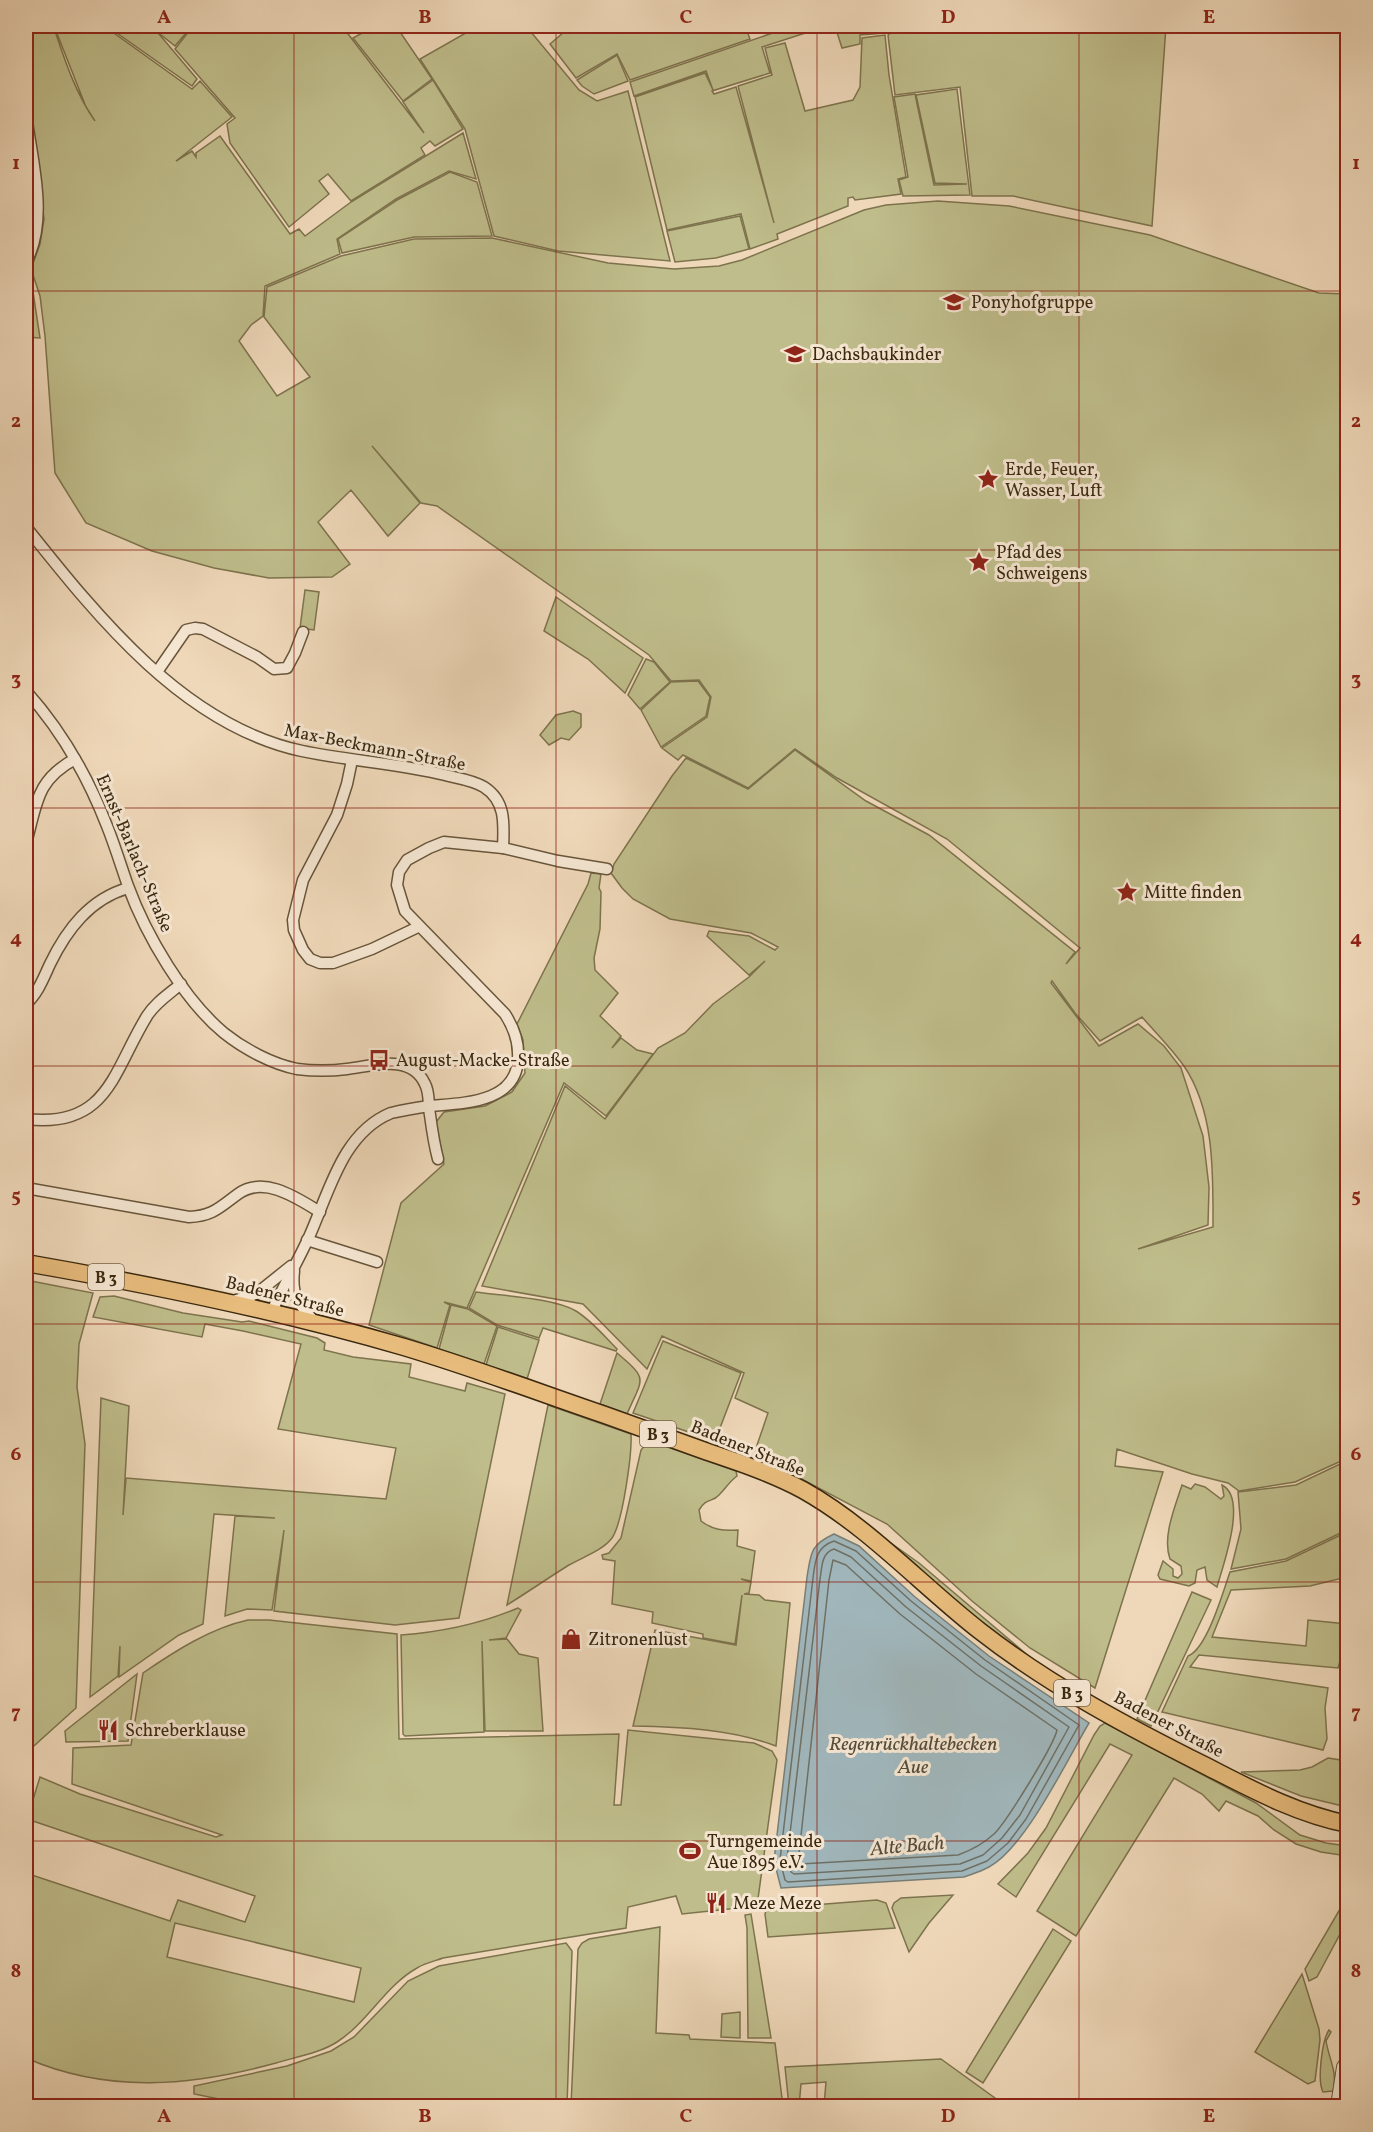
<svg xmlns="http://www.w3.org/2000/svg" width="1373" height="2132" font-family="Vollkorn,serif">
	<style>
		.green { fill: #bfbd8b; stroke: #7d734d; stroke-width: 1.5; fill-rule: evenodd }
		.water { fill: #a0b6bb; stroke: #787e76; stroke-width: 1.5 }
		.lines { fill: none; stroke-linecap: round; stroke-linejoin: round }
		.shore { stroke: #6e7065; stroke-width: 1.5 }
		.stream { stroke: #787e76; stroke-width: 3 }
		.minor-casing { stroke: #68553a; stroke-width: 13 }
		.tertiary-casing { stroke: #68553a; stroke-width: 14 }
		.primary-casing { stroke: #3b290f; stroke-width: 19 }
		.minor { stroke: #f5e6d2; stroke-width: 10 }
		.tertiary { stroke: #f5e6d2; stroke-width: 12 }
		.primary { stroke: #e8bc7c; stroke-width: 16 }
		.grid { fill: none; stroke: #8f2418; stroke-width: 1.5; stroke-opacity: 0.55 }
		.labels { text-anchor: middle; stroke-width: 6; stroke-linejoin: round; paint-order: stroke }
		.shield { fill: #f5e6d2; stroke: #73624a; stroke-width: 1.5 }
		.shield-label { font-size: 16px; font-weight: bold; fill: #3b290f }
		.poi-label { font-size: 18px; fill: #3b290f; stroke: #f5e6d2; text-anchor: start }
		.street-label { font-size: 18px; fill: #3b290f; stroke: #f5e6d2 }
		.water-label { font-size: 20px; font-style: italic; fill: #544c3a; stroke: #f5e6d2 }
		.neatline { fill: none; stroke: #8f2418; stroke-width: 2 }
		.grid-label { font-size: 20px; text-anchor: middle; font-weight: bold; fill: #8f2418 }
	</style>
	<rect width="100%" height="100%" fill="#efd8b9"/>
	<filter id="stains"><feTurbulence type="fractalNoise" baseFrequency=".00333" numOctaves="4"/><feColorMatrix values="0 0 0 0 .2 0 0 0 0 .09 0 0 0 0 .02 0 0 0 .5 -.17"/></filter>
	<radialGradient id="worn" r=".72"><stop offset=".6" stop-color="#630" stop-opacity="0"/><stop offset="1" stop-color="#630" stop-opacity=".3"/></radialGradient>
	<g class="green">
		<path d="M26 26H59L55 31C65 61 76 94 95 121L86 107 56 31 60 26H104L192 89 200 81 232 117 176 161 192 151 196 157V153L220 136 290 234 299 229 305 236 351 202 463 133 476 179 449 171 396 199 337 239 340 254 265 286 263 316 251 325 239 341 277 396 310 377 264 317 267 287 341 256 414 239 492 238 608 263 674 269 719 266 742 260 864 210 886 205 938 201 1009 206 1150 235 1319 293 1347 294V1474L1341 1461 1295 1482 1239 1491 1228 1483 1192 1474 1117 1449 1115 1466 1163 1472 1095 1688 1030 1648 972 1601 887 1524 754 1454 768 1413 735 1398 744 1373 662 1336 647 1369 583 1304 482 1286 565 1086 605 1119 658 1048 685 1033 713 1004 749 977 765 961 749 975 707 936 709 931 749 936 775 950 778 947 751 933 670 919 633 899 622 888 611 873 614 864 672 776 686 758 748 789 795 750 866 801 929 835 1075 952 1066 964 1080 948 947 839 837 778 795 749 748 788 683 755 678 760 662 748 707 717 711 697 699 680 671 681 649 655 437 506 421 503 372 446 420 503 388 536 351 490 318 522 350 564 332 577 269 578 214 568 152 551 86 523 55 473 45 336 40 296 31 269 40 244 44 219 27 87 28 33ZM1052 981 1075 1013 1100 1041 1142 1017C1156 1033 1172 1049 1184 1066 1215 1112 1213 1174 1213 1227L1138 1249 1208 1225 1209 1187 1203 1136 1181 1068 1164 1046 1138 1024 1099 1046 1051 983Z"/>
		<polygon points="107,26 149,26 159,34 197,79 192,86"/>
		<polygon points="150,26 192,26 175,46"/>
		<polygon points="193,26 342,26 424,133 403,102 433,80 463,129 435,146 430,141 421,148 425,155 351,201 328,174 319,181 329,194 289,227 230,143 227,124 235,118 175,49"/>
		<polygon points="375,26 396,26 432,79 403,101 353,38"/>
		<polygon points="478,26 526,26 579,90 597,101 628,91 670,261 558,251 494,236 465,129 420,59"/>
		<polygon points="571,26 745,26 750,39 630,80 617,54 576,78 550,44"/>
		<polygon points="793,26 827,26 762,47 770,73 712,91 714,94 736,87 774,223 738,86 772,75 765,48 785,43 805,111 853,100 860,87 862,38 885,35 889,75 906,177 898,179 901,194 855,200 853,197 848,198 848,206 777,234 778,239 750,249 741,214 667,230 635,97 705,73 713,90 706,71 634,96 630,82"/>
		<polygon points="835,26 895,26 885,33 860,35 860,44 842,48"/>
		<polygon points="900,26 1166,26 1152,226 1013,196 972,196 960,87 895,95 888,35"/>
		<polygon points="617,55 628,81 594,94 582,86 577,80"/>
		<polygon points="957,89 970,195 903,196 899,180 908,177 894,97 915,94 934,185 967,184 935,183 916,95"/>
		<polygon points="450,172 477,182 492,236 414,237 342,253 338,239 397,200"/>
		<polygon points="740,216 749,249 716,258 675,262 667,231"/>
		<polygon points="26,278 33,292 40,338 26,337"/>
		<polygon points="305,590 319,592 314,630 300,628"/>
		<polygon points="556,597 643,658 625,693 588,659 544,631"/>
		<polygon points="646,659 654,662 670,682 640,709 628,695"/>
		<polygon points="698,681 710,697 706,716 661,747 641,710 671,682"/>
		<polygon points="573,711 581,714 581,727 569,740 561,738 549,745 540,735 556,715"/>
		<polygon points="591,873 601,874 599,888 601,892 600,929 594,958 595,970 618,993 600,1016 621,1036 612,1048 621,1038 637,1050 653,1054 606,1116 564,1083 467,1308 444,1302 450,1305 437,1348 369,1325 401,1203 444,1164 436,1122 444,1112 485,1106 512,1092 525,1073 523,1040 517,1024 588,884"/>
		<polygon points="26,1280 93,1293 79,1344 77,1387 85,1444 76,1708 26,1753"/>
		<path d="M476 1292C503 1296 554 1298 576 1311 592 1321 604 1336 617 1349L616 1351 543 1328 539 1338 497 1325 469 1308Z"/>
		<polygon points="114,1296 183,1313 242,1322 249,1321 317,1338 325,1343 324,1350 353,1357 411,1364 409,1377 465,1391 467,1383 505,1394 459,1618 395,1625 274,1611 284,1530 272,1610 247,1609 225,1616 235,1516 275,1518 214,1514 203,1624 179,1635 119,1677 120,1646 118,1676 90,1697 101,1398 129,1406 123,1515 126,1478 386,1499 396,1448 278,1429 301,1344 243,1331 205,1324 202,1337 93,1317 100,1297"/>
		<polygon points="451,1305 468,1309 497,1326 484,1364 439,1349"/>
		<polygon points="498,1327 539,1340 527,1379 486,1365"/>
		<polygon points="663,1341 741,1373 715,1441 633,1413"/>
		<path d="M617 1353C649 1380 643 1377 627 1414L600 1404Z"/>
		<path d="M548 1405 631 1434C632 1453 623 1522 612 1538 602 1551 583 1557 569 1565 548 1578 528 1592 507 1605Z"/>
		<path d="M651 1441 736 1471 737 1476C729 1482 726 1488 719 1495 712 1503 707 1497 699 1510L701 1521C713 1530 723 1531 738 1530L737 1546 755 1551 751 1581 741 1579 751 1582 749 1593 744 1594 759 1595 765 1600 790 1603 776 1746C731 1729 681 1727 633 1726L655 1630 736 1645 742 1595 735 1644 703 1638V1634L652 1623 653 1612 612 1604 615 1561 603 1559 602 1555 609 1553 621 1538 641 1450 647 1443Z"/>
		<polygon points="1340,1464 1347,1481 1347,1530 1286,1559 1231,1569 1241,1529 1238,1492 1296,1485"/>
		<path d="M1195 1484 1205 1487 1221 1499 1224 1496 1222 1485C1248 1498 1223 1565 1217 1587L1207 1580 1205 1567 1197 1570 1195 1583 1189 1586 1160 1579 1158 1575 1163 1561 1173 1569V1576L1178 1578 1182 1574 1181 1566 1170 1559C1162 1537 1175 1507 1182 1485L1191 1489Z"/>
		<path d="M1347 1532V1577L1310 1586 1231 1590 1212 1637 1306 1646 1308 1620 1347 1624 1345 1644 1338 1668 1199 1655 1190 1667 1328 1688 1325 1708 1327 1739 1323 1750 1162 1712 1188 1656C1207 1649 1223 1592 1230 1572L1286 1561Z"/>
		<polygon points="881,1536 919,1563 1031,1658 1096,1701 991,1632"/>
		<polygon points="1192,1592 1211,1600 1151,1726 1137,1719"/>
		<path d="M518 1608 521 1610 506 1638 489 1640 507 1639 519 1654 538 1658 543 1731H485L482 1641 484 1732 405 1736 403 1734 401 1635C442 1632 480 1624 518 1608Z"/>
		<path d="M248 1620H269L397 1634 399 1739 619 1734 614 1805H621L628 1730 754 1743 772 1751 777 1760 757 1906 682 1914 676 1896 628 1907 626 1928 443 1958C435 1961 425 1963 417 1968 385 1986 368 2022 337 2042 320 2053 296 2057 276 2063 192 2086 108 2094 26 2058V1873L170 1921 178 1900 245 1922 255 1896 27 1819 40 1777 80 1794 216 1837 222 1835 72 1784 73 1748 131 1745 143 1673C175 1651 211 1628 248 1620ZM175 1923 361 1968 354 2002 167 1957Z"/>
		<polygon points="137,1674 128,1741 66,1742 65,1731"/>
		<polygon points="1105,1723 1256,1803 1300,1835 1326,1843 1347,1846 1347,1856 1321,1852 1296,1844 1274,1830 1258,1816 1226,1801 1219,1811 1202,1794 1174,1778 1076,1936 1037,1911 1132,1755 1110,1744 1016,1897 998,1884 1028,1853 1046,1828 1094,1735 1100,1726"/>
		<polygon points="1328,1758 1347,1761 1347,1807 1301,1796 1241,1772 1300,1770 1312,1767"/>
		<polygon points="953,1895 929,1923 909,1952 892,1908 894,1903 901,1898"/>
		<polygon points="1347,1897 1347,1921 1317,1977 1309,1981 1305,1969"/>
		<polygon points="877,1900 886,1903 895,1928 768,1937 765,1914 766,1911 774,1908"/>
		<polygon points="751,1914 771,2038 748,2038 747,1928 745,1915"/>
		<polygon points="660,1927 656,2033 689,2035 690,2039 775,2043 783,2106 571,2106 578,1949 582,1943 589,1939"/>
		<polygon points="1053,1929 1071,1941 983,2083 966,2072"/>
		<polygon points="566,1943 572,1951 567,2106 254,2106 194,2094 194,2086 287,2066 331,2051 354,2037 408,1981 439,1966"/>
		<polygon points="1302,1974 1319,2029 1320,2040 1315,2081 1308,2084 1255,2052"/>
		<polygon points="740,2012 740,2038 721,2037 722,2014"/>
		<path d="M1329 2030 1331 2032 1326 2041C1329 2059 1338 2073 1333 2091L1323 2092C1317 2081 1322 2040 1329 2030Z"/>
		<polygon points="941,2059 1006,2106 824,2106 826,2082 801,2084 799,2106 789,2106 785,2067"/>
	</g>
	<path class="water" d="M834 1534 859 1546 915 1597 989 1656 1089 1723C1067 1760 1025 1848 989 1867 982 1871 972 1874 964 1877L781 1888 774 1861 807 1577C811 1553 810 1545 834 1534Z"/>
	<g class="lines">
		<g class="shore">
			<path d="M834 1541 856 1551 911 1601 985 1660 1079 1725 1026 1819 1008 1843 987 1861 962 1871 788 1882 785 1880 780 1860 813 1578C815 1561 816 1547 834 1541Z"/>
			<path d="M834 1549 851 1557 906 1607 981 1666 1069 1727 1020 1815 1002 1838 983 1855 960 1864 794 1874 791 1872 787 1859 820 1579C822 1568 821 1553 834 1549Z"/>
			<path d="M833 1560 846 1565 900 1614 976 1674 1057 1730C1054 1745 1007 1821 994 1834 983 1844 972 1850 958 1855L800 1864 798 1863 829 1580Z"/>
		</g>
		<polyline class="stream" points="1347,1650 1348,1650"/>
		<defs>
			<g id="minor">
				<path d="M26 115C32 160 49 220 26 262"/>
				<path d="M26 527C97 616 184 726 302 751 349 761 398 763 445 775 457 778 473 780 484 787 506 801 504 824 503 848"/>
				<polyline points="157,672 186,630 195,628 203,629 257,657 274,669 287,668 295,653 303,632"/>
				<path d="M26 691C61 730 88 777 107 826 115 846 121 866 128 886 146 935 184 1000 224 1033 244 1049 272 1064 297 1069 313 1071 331 1071 347 1069 373 1066 411 1053 425 1084 430 1093 428 1105 430 1115 432 1130 434 1144 438 1159"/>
				<polyline points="352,760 347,784 337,815 303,880 293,920 294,930 303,950 310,959 320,963 333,963 372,949 418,927"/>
				<path d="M26 843C37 804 36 780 75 759"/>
				<path d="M26 1004C38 993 43 979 50 964 67 929 90 899 128 888"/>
				<path d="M26 1119C108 1129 113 1071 147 1016 155 1003 169 994 181 984"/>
				<path d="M26 1188 189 1217C213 1216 220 1207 238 1194 264 1175 297 1198 320 1212"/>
				<polyline points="307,1240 377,1262"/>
				<path d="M294 1271C291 1297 299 1305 316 1323"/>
				<polyline points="233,1301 256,1294 291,1266"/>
				<path d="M271 1313C283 1287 297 1263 309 1237 329 1193 342 1133 391 1113 404 1110 416 1108 429 1106 461 1103 517 1104 518 1058 519 1042 514 1028 505 1014L405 911 397 885 399 872 407 860 429 848 444 842 503 848 558 861 607 869"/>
			</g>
			<polyline id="tertiary" points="1337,2106 1343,2067 1348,2059"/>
			<path id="primary" d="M26 1263C153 1285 280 1311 404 1347 471 1367 538 1392 605 1415 639 1427 674 1440 708 1452 741 1463 773 1474 803 1490 869 1527 921 1585 980 1631 1049 1685 1128 1727 1206 1766 1251 1789 1297 1814 1348 1824"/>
		</defs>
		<use href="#minor" class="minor-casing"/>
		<use href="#tertiary" class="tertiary-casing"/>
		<use href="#primary" class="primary-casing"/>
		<use href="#minor" class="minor"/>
		<use href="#tertiary" class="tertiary"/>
		<use href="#primary" class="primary"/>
	</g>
	<path class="grid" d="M294 26V2106M556 26V2106M817 26V2106M1079 26V2106M26 291H1348M26 550H1348M26 808H1348M26 1066H1348M26 1324H1348M26 1582H1348M26 1841H1348"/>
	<defs>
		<symbol id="school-bare" viewBox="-9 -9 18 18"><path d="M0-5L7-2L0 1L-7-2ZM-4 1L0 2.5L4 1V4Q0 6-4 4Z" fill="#8f2418" stroke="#f5e6d2" stroke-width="2.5" paint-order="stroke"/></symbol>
		<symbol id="sight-bare" viewBox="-9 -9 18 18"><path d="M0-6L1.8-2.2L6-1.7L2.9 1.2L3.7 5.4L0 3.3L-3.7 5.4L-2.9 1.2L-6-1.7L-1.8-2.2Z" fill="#8f2418" stroke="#f5e6d2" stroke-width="2.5" paint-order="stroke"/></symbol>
		<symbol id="bus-bare" viewBox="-9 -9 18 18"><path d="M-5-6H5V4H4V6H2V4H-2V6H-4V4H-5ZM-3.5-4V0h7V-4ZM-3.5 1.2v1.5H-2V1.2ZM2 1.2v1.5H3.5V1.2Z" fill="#8f2418" stroke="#f5e6d2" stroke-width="2.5" paint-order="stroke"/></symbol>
		<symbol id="shop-bare" viewBox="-9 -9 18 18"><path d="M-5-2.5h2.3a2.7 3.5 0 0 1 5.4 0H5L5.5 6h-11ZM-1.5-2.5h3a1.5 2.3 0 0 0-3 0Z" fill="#8f2418" stroke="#f5e6d2" stroke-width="2.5" paint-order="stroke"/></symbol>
		<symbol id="restaurant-bare" viewBox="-9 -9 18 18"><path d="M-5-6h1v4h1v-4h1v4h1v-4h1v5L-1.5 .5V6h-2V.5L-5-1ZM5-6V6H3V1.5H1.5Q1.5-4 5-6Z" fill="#8f2418" stroke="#f5e6d2" stroke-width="2.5" paint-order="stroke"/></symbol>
		<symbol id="stadium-bare" viewBox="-9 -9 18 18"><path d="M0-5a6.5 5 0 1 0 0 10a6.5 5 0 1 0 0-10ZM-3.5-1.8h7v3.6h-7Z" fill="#8f2418" stroke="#f5e6d2" stroke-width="2.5" paint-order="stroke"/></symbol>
	</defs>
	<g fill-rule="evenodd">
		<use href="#school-bare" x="939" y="287" width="30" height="30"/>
		<use href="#school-bare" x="780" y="339" width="30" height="30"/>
		<use href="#sight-bare" x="973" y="464" width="30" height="30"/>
		<use href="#sight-bare" x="964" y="547" width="30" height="30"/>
		<use href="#sight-bare" x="1112" y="877" width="30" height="30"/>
		<use href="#bus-bare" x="364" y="1045" width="30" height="30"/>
		<use href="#shop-bare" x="556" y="1624" width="30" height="30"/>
		<use href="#restaurant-bare" x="93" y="1715" width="30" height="30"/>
		<use href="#stadium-bare" x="675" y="1836" width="30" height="30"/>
		<use href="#restaurant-bare" x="701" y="1888" width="30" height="30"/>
	</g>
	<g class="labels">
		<g class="shield">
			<rect x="88" y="1264" width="36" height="26" rx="4.5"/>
			<rect x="640" y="1421" width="36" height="26" rx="4.5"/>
			<rect x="1054" y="1680" width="36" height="26" rx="4.5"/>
		</g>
		<g class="shield-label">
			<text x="106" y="1283">B 3</text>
			<text x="658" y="1440">B 3</text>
			<text x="1072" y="1699">B 3</text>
		</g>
		<g class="poi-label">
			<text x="971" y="308">Ponyhofgruppe</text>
			<text x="812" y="360">Dachsbaukinder</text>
			<text x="1005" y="475">Erde, Feuer,<tspan x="1005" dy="21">Wasser, Luft</tspan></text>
			<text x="996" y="558">Pfad des<tspan x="996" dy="21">Schweigens</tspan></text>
			<text x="1144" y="898">Mitte finden</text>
			<text x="396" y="1066">August-Macke-Straße</text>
			<text x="588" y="1645">Zitronenlust</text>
			<text x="125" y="1736">Schreberklause</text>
			<text x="707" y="1847">Turngemeinde<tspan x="707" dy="21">Aue 1895 e.V.</tspan></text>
			<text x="733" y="1909">Meze Meze</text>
		</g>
		<g class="street-label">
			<text transform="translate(375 747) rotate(11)" y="6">Max-Beckmann-Straße</text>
			<text transform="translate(135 853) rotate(67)" y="6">Ernst-Barlach-Straße</text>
			<text transform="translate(285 1296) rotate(14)" y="6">Badener Straße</text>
			<text transform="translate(748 1448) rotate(22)" y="6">Badener Straße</text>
			<text transform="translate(1169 1724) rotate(28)" y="6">Badener Straße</text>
		</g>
		<g class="water-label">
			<text x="913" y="1750">Regenrückhaltebecken<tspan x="913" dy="23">Aue</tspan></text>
			<text transform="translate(907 1845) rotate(-5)" y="7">Alte Bach</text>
		</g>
	</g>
	<rect width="1373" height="2132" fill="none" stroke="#efd8b9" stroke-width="66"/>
	<rect x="33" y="33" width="1307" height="2066" class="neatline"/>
	<g class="grid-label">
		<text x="164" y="23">A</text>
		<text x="425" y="23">B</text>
		<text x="686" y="23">C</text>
		<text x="948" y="23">D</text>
		<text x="1209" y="23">E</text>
		<text x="16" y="169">1</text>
		<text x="1356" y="169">1</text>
		<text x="16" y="427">2</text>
		<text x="1356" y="427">2</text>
		<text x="16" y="685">3</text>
		<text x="1356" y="685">3</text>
		<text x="16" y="944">4</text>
		<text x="1356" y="944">4</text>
		<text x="16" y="1202">5</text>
		<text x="1356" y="1202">5</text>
		<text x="16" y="1460">6</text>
		<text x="1356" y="1460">6</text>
		<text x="16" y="1718">7</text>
		<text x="1356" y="1718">7</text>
		<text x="16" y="1977">8</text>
		<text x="1356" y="1977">8</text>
		<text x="164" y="2122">A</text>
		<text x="425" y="2122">B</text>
		<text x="686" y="2122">C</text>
		<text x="948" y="2122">D</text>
		<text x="1209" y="2122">E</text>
	</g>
	<rect width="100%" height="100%" filter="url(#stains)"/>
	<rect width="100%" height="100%" fill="url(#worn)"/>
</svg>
